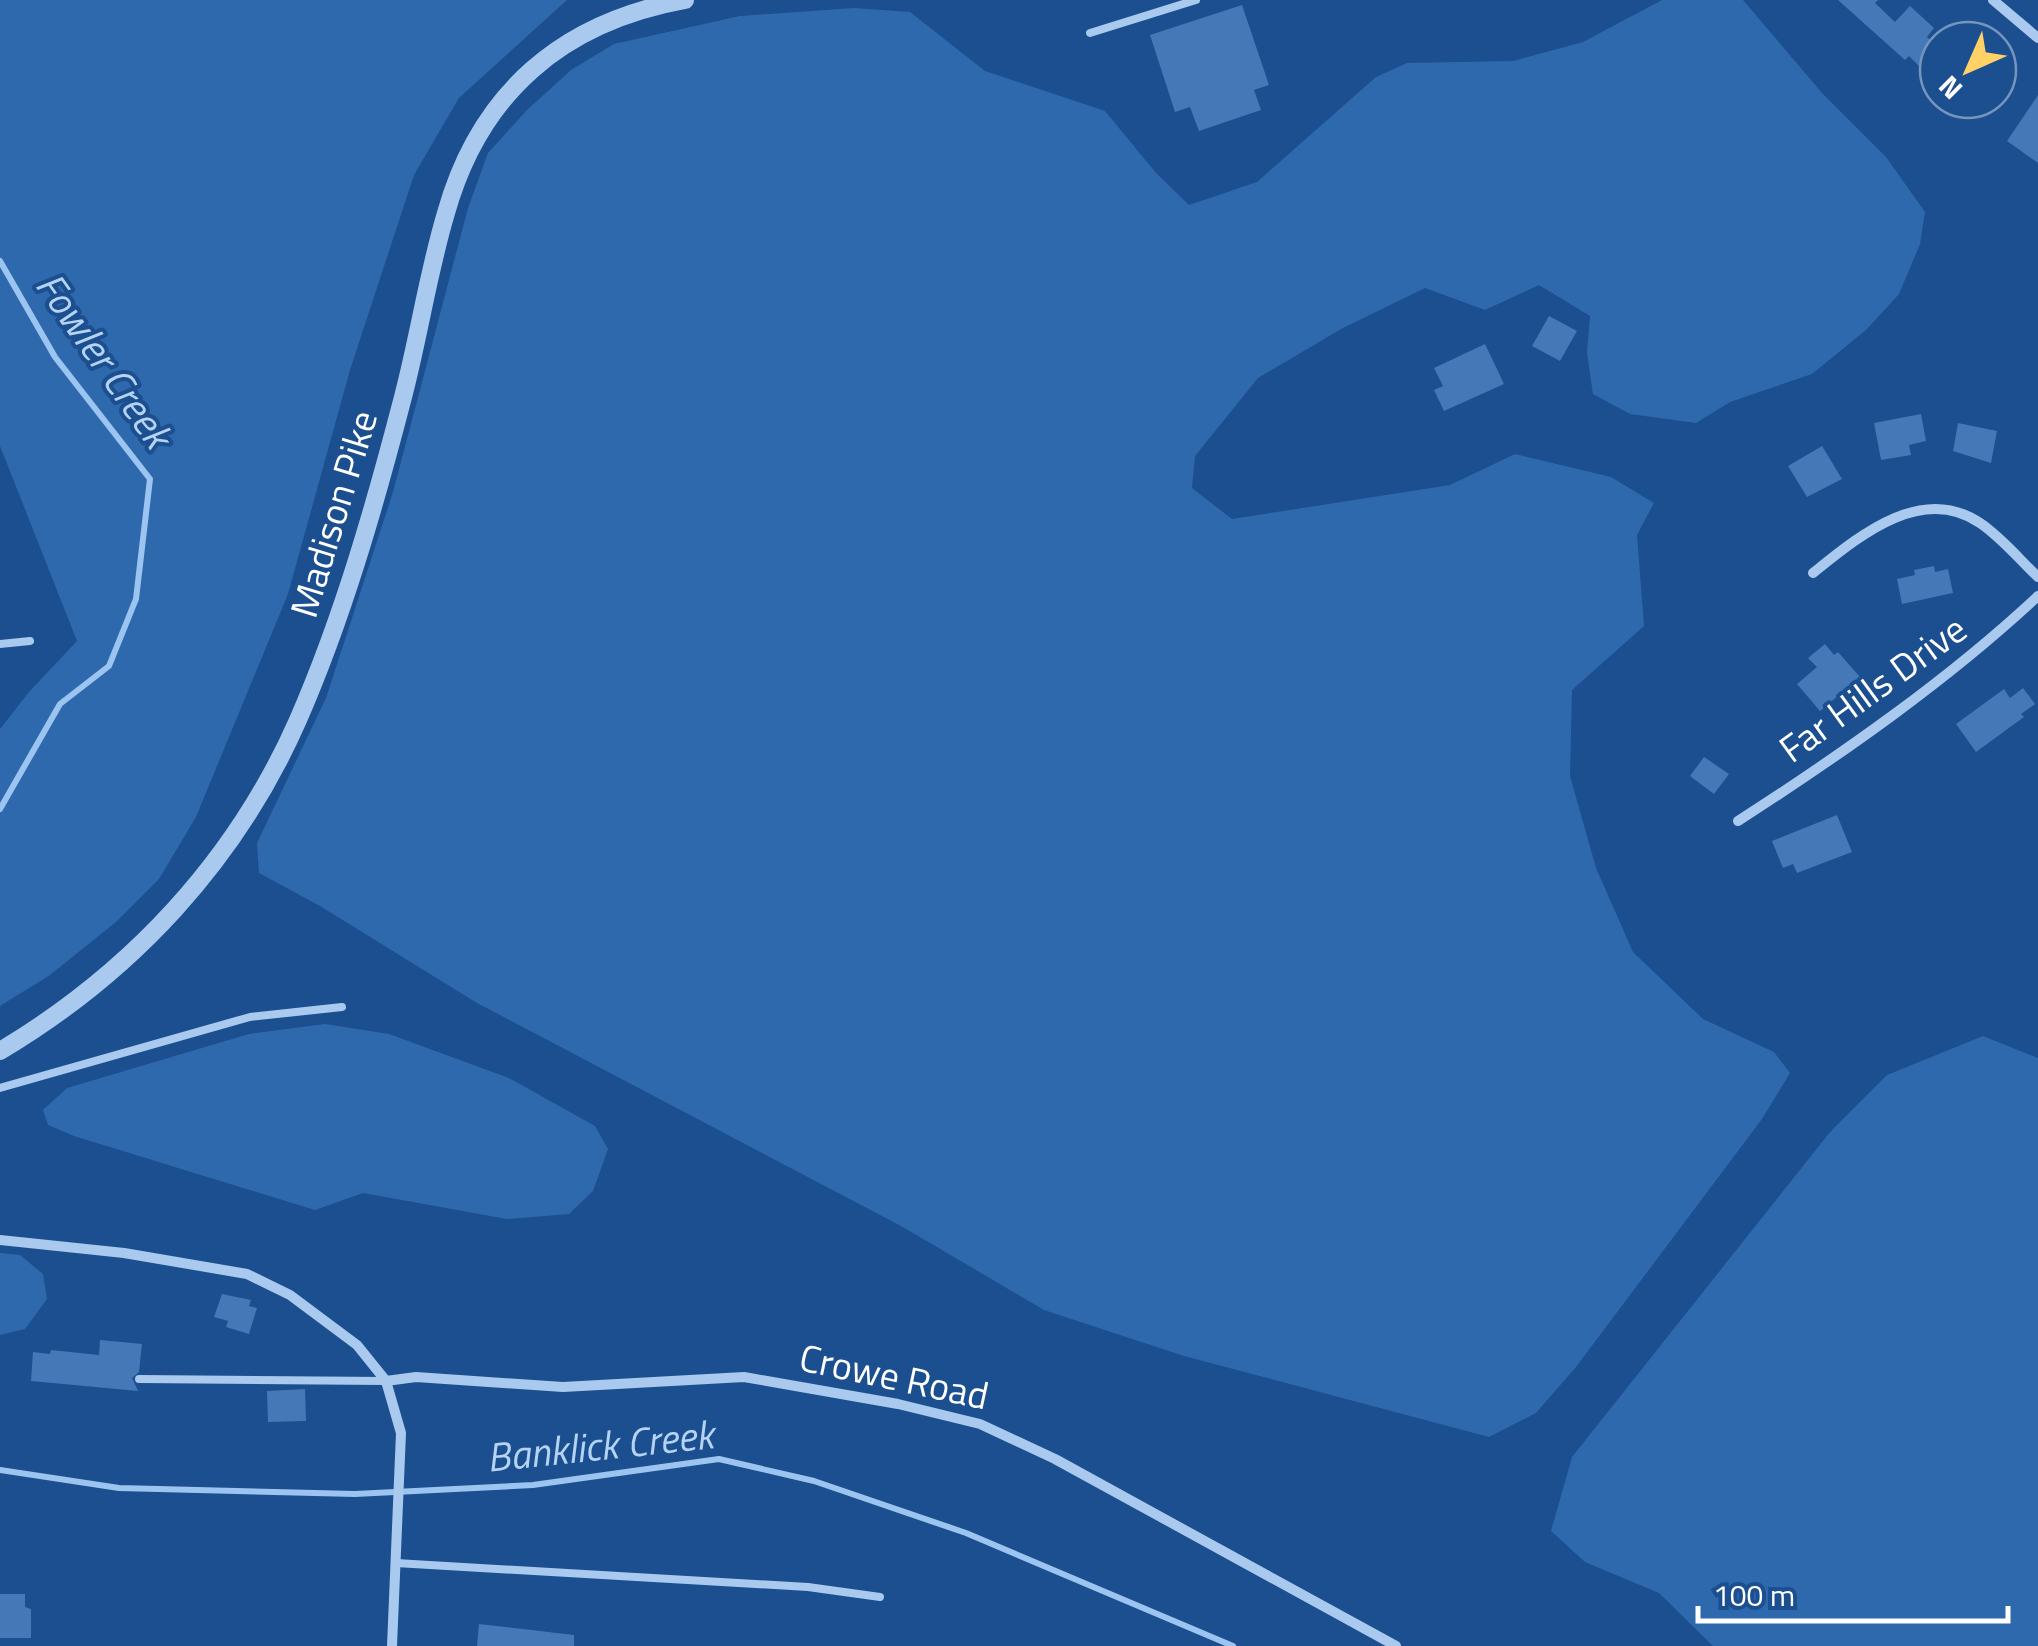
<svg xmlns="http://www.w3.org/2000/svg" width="2038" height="1646" font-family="'Titillium Web',sans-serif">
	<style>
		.green { fill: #2e69ad }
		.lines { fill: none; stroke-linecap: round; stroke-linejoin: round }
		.stream { stroke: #9cc4f0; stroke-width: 6 }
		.building { fill: #4478b7 }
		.service { stroke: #a9c9ee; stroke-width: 8 }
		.minor { stroke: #a9c9ee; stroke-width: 10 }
		.tertiary { stroke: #a9c9ee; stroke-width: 18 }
		.labels { text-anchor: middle; stroke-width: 8; stroke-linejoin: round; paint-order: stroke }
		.street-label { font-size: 38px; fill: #fff; stroke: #1b4f8f }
		.water-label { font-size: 40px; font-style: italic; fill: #b5d3f5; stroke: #1b4f8f }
	</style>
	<rect width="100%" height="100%" fill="#1b4f8f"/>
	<g class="green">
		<polygon points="0,0 567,0 459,98 414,175 350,370 288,594 196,817 159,879 116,922 50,975 0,1006 0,729 29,692 77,641 0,446"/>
		<polygon points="1662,0 1743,0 1822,93 1886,157 1925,212 1920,244 1899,294 1866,330 1812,374 1730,402 1696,423 1630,414 1593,394 1587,353 1590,316 1539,285 1485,310 1425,288 1341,329 1258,378 1195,456 1192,488 1232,519 1450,485 1515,454 1611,477 1654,503 1637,535 1644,626 1572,690 1570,776 1596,868 1633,952 1703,1019 1774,1052 1790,1073 1762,1119 1576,1367 1536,1413 1489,1437 1184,1356 1044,1310 901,1226 477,1003 320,906 259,873 257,843 326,698 393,492 468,208 488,153 527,110 571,70 614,44 740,16 854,8 910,12 985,71 1105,111 1156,173 1189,205 1257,182 1376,77 1407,63 1513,61 1583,42"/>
		<polygon points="325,1024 389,1034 509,1078 595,1126 608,1149 593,1191 569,1214 507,1219 363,1193 315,1210 74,1136 48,1125 43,1110 67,1088 249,1034"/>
		<polygon points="1983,1036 2038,1058 2038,1646 1713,1646 1659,1593 1585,1562 1551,1531 1572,1457 1830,1132 1887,1075"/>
		<polygon points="0,1253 20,1255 43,1274 47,1299 25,1329 0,1335"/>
	</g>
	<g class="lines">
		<g class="stream">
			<polyline points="0,261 55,357 150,479 136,599 109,666 60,704 0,809"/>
			<polyline points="0,1470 119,1488 355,1494 533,1485 719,1459 814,1481 966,1533 1233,1646"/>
		</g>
	</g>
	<g class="building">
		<polygon points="1838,0 1878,0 1875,3 1895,22 1910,6 1934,28 1927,37 1938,47 1938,52 1922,69 1909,56 1905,60"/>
		<polygon points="1242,5 1269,85 1254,90 1261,110 1199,131 1190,107 1175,112 1150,35"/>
		<polygon points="2038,95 2038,163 2007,141"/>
		<polygon points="1549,316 1577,331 1560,361 1532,346"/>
		<polygon points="1485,344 1504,384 1444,411 1434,390 1443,386 1434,368"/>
		<polygon points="1921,414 1926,441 1909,445 1911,455 1881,460 1874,423"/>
		<polygon points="1958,423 1997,431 1991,463 1953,451"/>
		<polygon points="1822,446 1842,479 1807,497 1788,466"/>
		<polygon points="1934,566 1935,572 1948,569 1953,593 1902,604 1897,579 1915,575 1914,570"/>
		<polygon points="1825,644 1834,655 1838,652 1860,677 1820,711 1797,684 1817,667 1808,658"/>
		<polygon points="2023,688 2035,704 2021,714 2024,717 1976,752 1956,724 2004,689 2010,698"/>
		<polygon points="1704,757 1729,774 1714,794 1690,776"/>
		<polygon points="1837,815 1852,852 1797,873 1793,864 1783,868 1772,841"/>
		<polygon points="222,1294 251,1300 249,1306 257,1308 249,1334 226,1327 228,1321 214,1317"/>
		<polygon points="100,1340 142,1344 139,1372 132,1378 138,1391 31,1381 33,1352 50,1354 51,1350 99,1355"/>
		<polygon points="305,1389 306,1421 268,1422 267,1391"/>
		<polygon points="0,1594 25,1594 25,1607 31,1609 31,1638 0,1638"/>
		<polygon points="479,1624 574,1635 574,1646 477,1646"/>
	</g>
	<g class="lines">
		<g class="service">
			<polyline points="1090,33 1196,0"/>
			<polyline points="0,644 30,641"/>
			<polyline points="0,1088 250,1017 342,1007"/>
			<polyline points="139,1379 386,1381"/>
			<polyline points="396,1563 808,1587 880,1597"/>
		</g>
		<g class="minor">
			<polyline points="1993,0 2038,38"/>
			<path d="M1813 573C1858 537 1921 483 1980 523 2001 537 2020 560 2038 577"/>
			<path d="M1738 821C1842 754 1948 680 2038 596"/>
			<polyline points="0,1240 124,1253 247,1274 290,1295 357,1345 386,1381 401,1433 392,1646"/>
			<polyline points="386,1381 416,1377 563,1387 744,1377 898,1404 980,1424 1055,1459 1396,1646"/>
		</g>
		<path class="tertiary" d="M0 1051C131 973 236 861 298 720 343 617 375 505 403 397 419 336 428 273 446 213 480 92 563 22 685 0"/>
	</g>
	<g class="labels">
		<g class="street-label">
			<text transform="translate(334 514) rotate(-73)" y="13">Madison Pike</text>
			<text transform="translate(1873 689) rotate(-36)" y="13">Far Hills Drive</text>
			<text transform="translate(894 1377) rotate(12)" y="13">Crowe Road</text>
		</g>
		<g class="water-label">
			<text transform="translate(104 360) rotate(55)" y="14">Fowler Creek</text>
			<text transform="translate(600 1446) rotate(-6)" y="14">Banklick Creek</text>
		</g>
	</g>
	<g transform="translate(1968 70) rotate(225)"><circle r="48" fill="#1b4f8f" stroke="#7695bc" stroke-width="2.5"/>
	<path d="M0-8L18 38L0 25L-18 38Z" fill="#ffd166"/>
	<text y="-15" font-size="28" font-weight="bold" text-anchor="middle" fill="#ffffff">N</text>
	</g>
	<path d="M1698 1606v15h310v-15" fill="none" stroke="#ffffff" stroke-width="5"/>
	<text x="1713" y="1606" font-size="30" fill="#ffffff" stroke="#1b4f8f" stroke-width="8" paint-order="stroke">100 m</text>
</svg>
